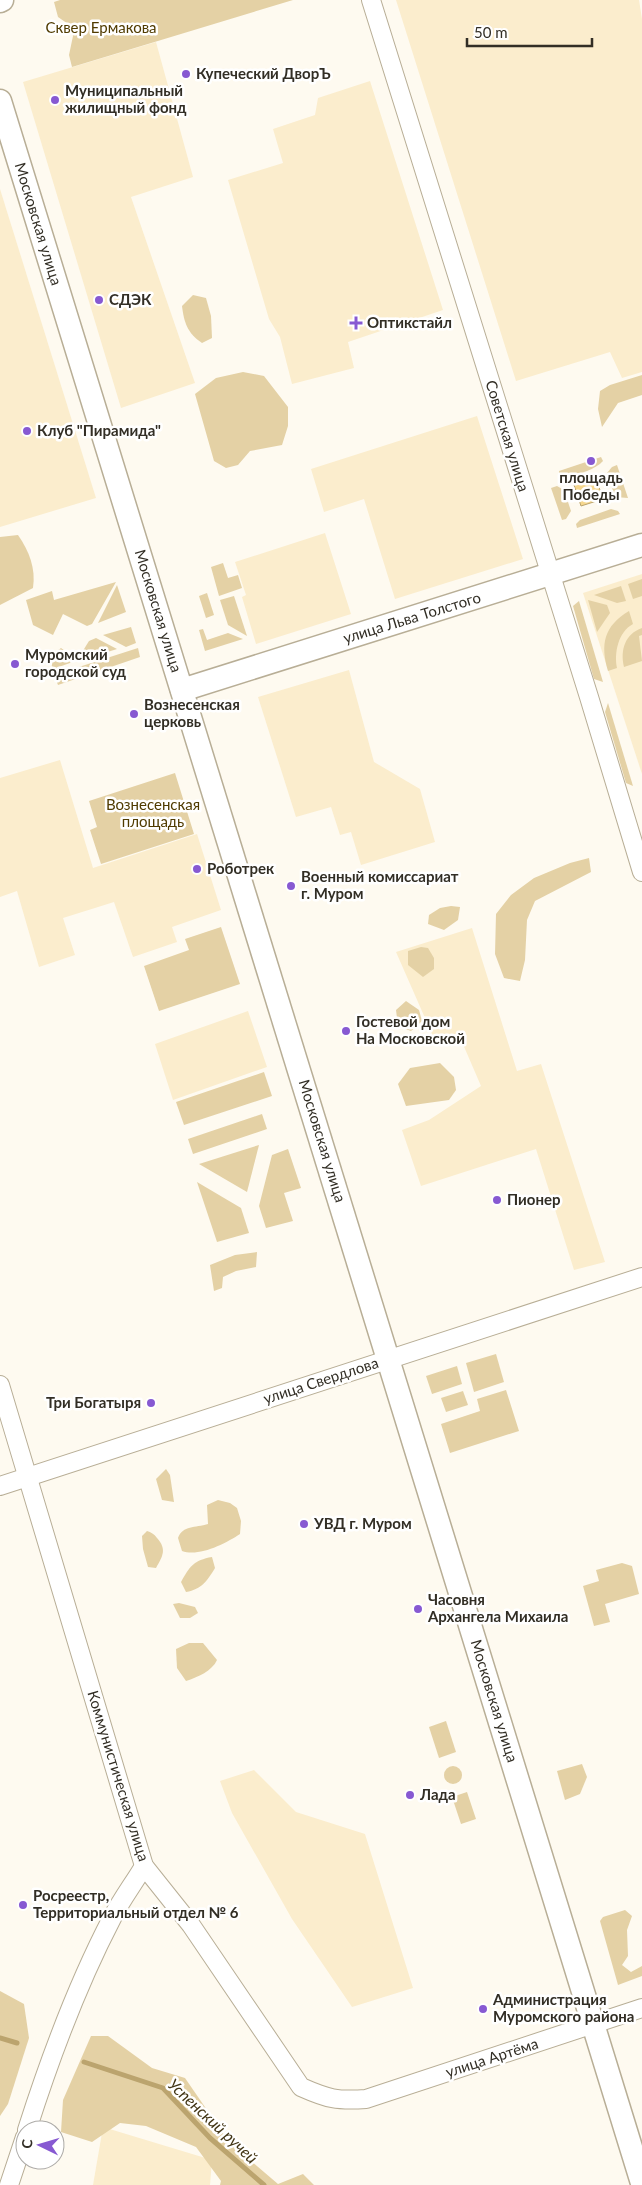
<svg xmlns="http://www.w3.org/2000/svg" width="642" height="2185" font-family="Lato,sans-serif">
	<style>
		.built { fill: #fbedcd }
		.green { fill: #e4d1a5 }
		.water { fill: #f6d78e; stroke: #bba46e }
		.lines { fill: none; stroke-linecap: round; stroke-linejoin: round }
		.stream { stroke: #bba46e; stroke-width: 5 }
		.minor-casing { stroke: #b8ae96; stroke-width: 20 }
		.tertiary-casing { stroke: #b8ae96; stroke-width: 25 }
		.minor { stroke: #fff; stroke-width: 18 }
		.tertiary { stroke: #fff; stroke-width: 22 }
		.poi-dot { fill: #8759d2; stroke: #fff; stroke-width: 2 }
		.labels { text-anchor: middle; stroke-width: 5; stroke-linejoin: round; paint-order: stroke }
		.park-label { font-size: 15px; fill: #503b00; stroke: #fff }
		.poi-label { font-size: 15px; font-weight: bold; fill: #322e25; stroke: #fff; text-anchor: start }
		.street-label { font-size: 15px; fill: #322e25; stroke: #fff }
		.water-label { font-size: 16px; font-style: italic; fill: #423515; stroke: #fff }
	</style>
	<rect width="100%" height="100%" fill="#fefaf0"/>
	<g class="built">
		<polygon points="396,0 639,0 642,19 642,372 622,378 610,352 516,381"/>
		<polygon points="156,42 193,177 131,197 195,383 121,408 23,82"/>
		<polygon points="370,81 443,310 348,342 354,368 292,384 280,337 269,319 228,180 283,163 273,129 315,115 318,98"/>
		<polygon points="0,189 96,498 0,527"/>
		<polygon points="477,416 523,559 395,599 364,499 324,512 311,469"/>
		<polygon points="325,533 351,614 256,644 242,597 246,595 235,562"/>
		<polygon points="642,574 642,774 583,593"/>
		<polygon points="349,670 374,762 420,789 435,842 361,865 351,832 340,835 331,807 296,817 258,697"/>
		<polygon points="60,760 93,868 197,834 221,910 172,927 177,942 133,957 114,902 63,918 75,955 39,967 17,891 0,897 0,778"/>
		<polygon points="472,928 517,1071 541,1064 605,1262 574,1270 536,1149 421,1186 402,1130 429,1120 481,1086 459,1035 436,1043 396,952"/>
		<polygon points="248,1011 267,1067 173,1100 155,1044"/>
		<polygon points="254,1770 296,1812 365,1834 413,1988 352,2007 292,1919 232,1813 220,1781"/>
		<polygon points="103,2127 212,2160 210,2185 93,2185"/>
	</g>
	<g class="green">
		<polygon points="60,0 293,0 72,67 69,55 73,36 71,26 58,17 54,2"/>
		<path d="M193 295 206 298 211 316 212 338 202 343C187 333 184 322 182 306Z"/>
		<polygon points="243,372 264,376 288,407 288,426 282,445 250,451 238,465 226,468 214,461 195,394 216,378"/>
		<polygon points="642,375 642,395 618,403 602,427 598,409 600,391 610,385"/>
		<path d="M601 457 603 461C594 471 571 478 559 474V471Z"/>
		<polygon points="617,465 628,498 615,497 607,473 612,467"/>
		<polygon points="557,486 564,490 571,511 566,519 562,520 551,488"/>
		<polygon points="611,509 618,511 620,514 577,528 576,524 580,520"/>
		<path d="M18 535C29 551 36 568 33 588L0 605V537Z"/>
		<polygon points="223,563 228,578 238,575 242,588 219,596 211,567"/>
		<polygon points="642,579 642,596 633,599 628,584"/>
		<polygon points="116,582 92,624 87,626 63,614 53,635 33,625 26,600 52,591 54,600"/>
		<polygon points="117,585 126,612 98,623"/>
		<polygon points="621,586 626,601 617,603 594,595"/>
		<polygon points="207,593 214,615 206,618 199,596"/>
		<polygon points="234,596 247,636 228,625 220,600"/>
		<polygon points="588,600 607,605 610,613 597,632"/>
		<polygon points="579,601 603,682 594,679 573,606"/>
		<path d="M629 611 633 624C618 632 614 653 617 668L608 671C600 644 604 626 629 611Z"/>
		<polygon points="131,627 136,643 126,647 103,635"/>
		<path d="M642 628V635L639 636 642 661 624 667C620 650 625 634 642 628Z"/>
		<polygon points="203,629 207,640 228,633 243,639 205,651 199,630"/>
		<polygon points="96,638 117,649 76,662 89,641"/>
		<polygon points="61,648 73,657 70,663 53,669 49,657"/>
		<polygon points="138,648 140,657 58,685 54,675"/>
		<polygon points="608,703 633,786 626,783 605,712"/>
		<polygon points="175,773 194,834 101,864 90,830 97,827 89,801"/>
		<polygon points="589,858 591,872 535,901 527,920 525,960 520,981 504,978 495,954 496,914 511,895 534,878 570,863"/>
		<polygon points="451,906 460,907 458,920 444,930 428,924 429,915 440,908"/>
		<polygon points="221,927 240,984 159,1011 144,966 189,950 185,939"/>
		<polygon points="421,947 428,948 434,958 434,969 423,977 408,965 408,951"/>
		<polygon points="406,1001 419,1010 422,1021 411,1031 398,1026 396,1010"/>
		<polygon points="440,1063 454,1077 456,1090 449,1100 406,1106 398,1084 410,1068"/>
		<polygon points="264,1072 272,1096 184,1125 176,1102"/>
		<polygon points="262,1114 267,1129 193,1154 188,1139"/>
		<polygon points="259,1145 247,1192 199,1164"/>
		<polygon points="288,1149 301,1188 284,1193 293,1221 266,1228 259,1206 272,1155"/>
		<polygon points="197,1182 241,1208 249,1233 217,1242"/>
		<polygon points="257,1252 256,1267 236,1271 223,1277 222,1288 214,1291 210,1265 235,1255"/>
		<polygon points="496,1354 504,1382 474,1392 466,1363"/>
		<polygon points="457,1366 462,1384 432,1394 426,1376"/>
		<polygon points="506,1390 519,1431 450,1453 441,1424 480,1411 477,1399"/>
		<polygon points="463,1391 468,1405 446,1412 441,1398"/>
		<polygon points="166,1469 170,1475 174,1502 162,1500 156,1479"/>
		<path d="M218 1500 230 1503 237 1508 241 1521 240 1534C225 1544 199 1557 182 1551L178 1538C183 1525 195 1528 208 1524L207 1505Z"/>
		<path d="M147 1531C151 1532 154 1534 157 1538 167 1549 163 1556 156 1568L148 1567 143 1549 142 1536Z"/>
		<path d="M212 1557 215 1568C207 1581 202 1589 186 1592L181 1582C189 1567 194 1560 212 1557Z"/>
		<polygon points="622,1563 632,1566 639,1594 605,1604 610,1622 594,1626 583,1586 599,1581 596,1570"/>
		<polygon points="179,1603 195,1607 198,1613 190,1618 180,1618 173,1604"/>
		<path d="M189 1643H203L217 1660C212 1671 198 1677 186 1681L177 1668 176 1649Z"/>
		<polygon points="446,1721 456,1752 439,1758 429,1727"/>
		<polygon points="582,1764 587,1777 580,1794 565,1800 557,1771"/>
		<circle cx="453" cy="1775" r="9"/>
		<polygon points="467,1792 476,1819 461,1824 452,1797"/>
		<polygon points="625,1910 632,1916 627,1930 628,1956 622,1965 631,1972 642,1966 642,1976 618,1985 600,1921 603,1917"/>
		<polygon points="0,1991 24,2004 29,2038 8,2104 0,2116"/>
		<polygon points="91,2036 108,2036 152,2068 185,2078 229,2142 278,2184 303,2174 314,2185 220,2185 221,2181 196,2147 146,2126 120,2123 92,2142 61,2132 63,2100"/>
	</g>
	<polygon class="water" points="596,478 603,499 581,506 574,485"/>
	<g class="lines">
		<g class="stream">
			<polyline points="0,2038 17,2043"/>
			<polyline points="84,2062 163,2088 210,2138 264,2185"/>
		</g>
		<defs>
			<g id="minor">
				<polyline points="371,0 589,697 642,872"/>
				<path d="M0 1385 144 1866 191 1925 301 2087C328 2099 337 2101 366 2099L642 2008"/>
				<polyline points="0,1486 642,1277"/>
				<path d="M27 2130C50 2058 77 1985 112 1918 121 1900 134 1883 144 1866"/>
				<polyline points="9,2185 25,2137"/>
			</g>
			<g id="tertiary">
				<polyline points="0,1 2,0"/>
				<polyline points="0,101 642,2183"/>
				<polyline points="182,690 642,545"/>
			</g>
		</defs>
		<use href="#minor" class="minor-casing"/>
		<use href="#tertiary" class="tertiary-casing"/>
		<use href="#minor" class="minor"/>
		<use href="#tertiary" class="tertiary"/>
	</g>
	<g class="poi-dot">
		<circle cx="186" cy="74" r="5"/>
		<circle cx="55" cy="100" r="5"/>
		<circle cx="99" cy="300" r="5"/>
		<path d="M353.5 315.5h5v5h5v5h-5v5h-5v-5h-5v-5h5z"/>
		<circle cx="27" cy="431" r="5"/>
		<circle cx="591" cy="461" r="5"/>
		<circle cx="15" cy="664" r="5"/>
		<circle cx="134" cy="714" r="5"/>
		<circle cx="197" cy="869" r="5"/>
		<circle cx="291" cy="886" r="5"/>
		<circle cx="346" cy="1031" r="5"/>
		<circle cx="497" cy="1200" r="5"/>
		<circle cx="151" cy="1403" r="5"/>
		<circle cx="304" cy="1524" r="5"/>
		<circle cx="418" cy="1609" r="5"/>
		<circle cx="410" cy="1795" r="5"/>
		<circle cx="23" cy="1905" r="5"/>
		<circle cx="483" cy="2009" r="5"/>
	</g>
	<g class="labels">
		<g class="park-label">
			<text x="101" y="33">Сквер Ермакова</text>
			<text x="153" y="810">Вознесенская<tspan x="153" dy="17">площадь</tspan></text>
		</g>
		<g class="poi-label">
			<text x="196" y="79">Купеческий ДворЪ</text>
			<text x="65" y="96">Муниципальный<tspan x="65" dy="17">жилищный фонд</tspan></text>
			<text x="109" y="305">СДЭК</text>
			<text x="367" y="328">Оптикстайл</text>
			<text x="37" y="436">Клуб "Пирамида"</text>
			<text x="591" y="483" text-anchor="middle">площадь<tspan x="591" dy="17">Победы</tspan></text>
			<text x="25" y="660">Муромский<tspan x="25" dy="17">городской суд</tspan></text>
			<text x="144" y="710">Вознесенская<tspan x="144" dy="17">церковь</tspan></text>
			<text x="207" y="874">Роботрек</text>
			<text x="301" y="882">Военный комиссариат<tspan x="301" dy="17">г. Муром</tspan></text>
			<text x="356" y="1027">Гостевой дом<tspan x="356" dy="17">На Московской</tspan></text>
			<text x="507" y="1205">Пионер</text>
			<text x="141" y="1408" text-anchor="end">Три Богатыря</text>
			<text x="314" y="1529">УВД г. Муром</text>
			<text x="428" y="1605">Часовня<tspan x="428" dy="17">Архангела Михаила</tspan></text>
			<text x="420" y="1800">Лада</text>
			<text x="33" y="1901">Росреестр,<tspan x="33" dy="17">Территориальный отдел № 6</tspan></text>
			<text x="493" y="2005">Администрация<tspan x="493" dy="17">Муромского района</tspan></text>
		</g>
		<g class="street-label">
			<text transform="translate(38 224) rotate(73)" y="5">Московская улица</text>
			<text transform="translate(507 436) rotate(73)" y="5">Советская улица</text>
			<text transform="translate(158 611) rotate(73)" y="5">Московская улица</text>
			<text transform="translate(412 618) rotate(-17)" y="5">улица Льва Толстого</text>
			<text transform="translate(322 1141) rotate(73)" y="5">Московская улица</text>
			<text transform="translate(321 1381) rotate(-18)" y="5">улица Свердлова</text>
			<text transform="translate(494 1701) rotate(73)" y="5">Московская улица</text>
			<text transform="translate(118 1776) rotate(73)" y="5">Коммунистическая улица</text>
			<text transform="translate(492 2058) rotate(-18)" y="5">улица Артёма</text>
		</g>
		<g class="water-label">
			<text transform="translate(213 2121) rotate(43)" y="6">Успенский ручей</text>
		</g>
	</g>
	<g transform="translate(40 2145) rotate(275)"><circle r="24" fill="#ffffff" stroke="#adaba8"/>
	<path d="M0-4L9 19L0 12L-9 19Z" fill="#8759d2"/>
	<text y="-8" font-size="14" font-weight="bold" text-anchor="middle" fill="#322e25">С</text>
	</g>
	<path d="M467 38v8h125v-8" fill="none" stroke="#322e25" stroke-width="2.5"/>
	<text x="474" y="38" font-size="15" fill="#322e25" stroke="#ffffff" stroke-width="4" paint-order="stroke">50 m</text>
</svg>
